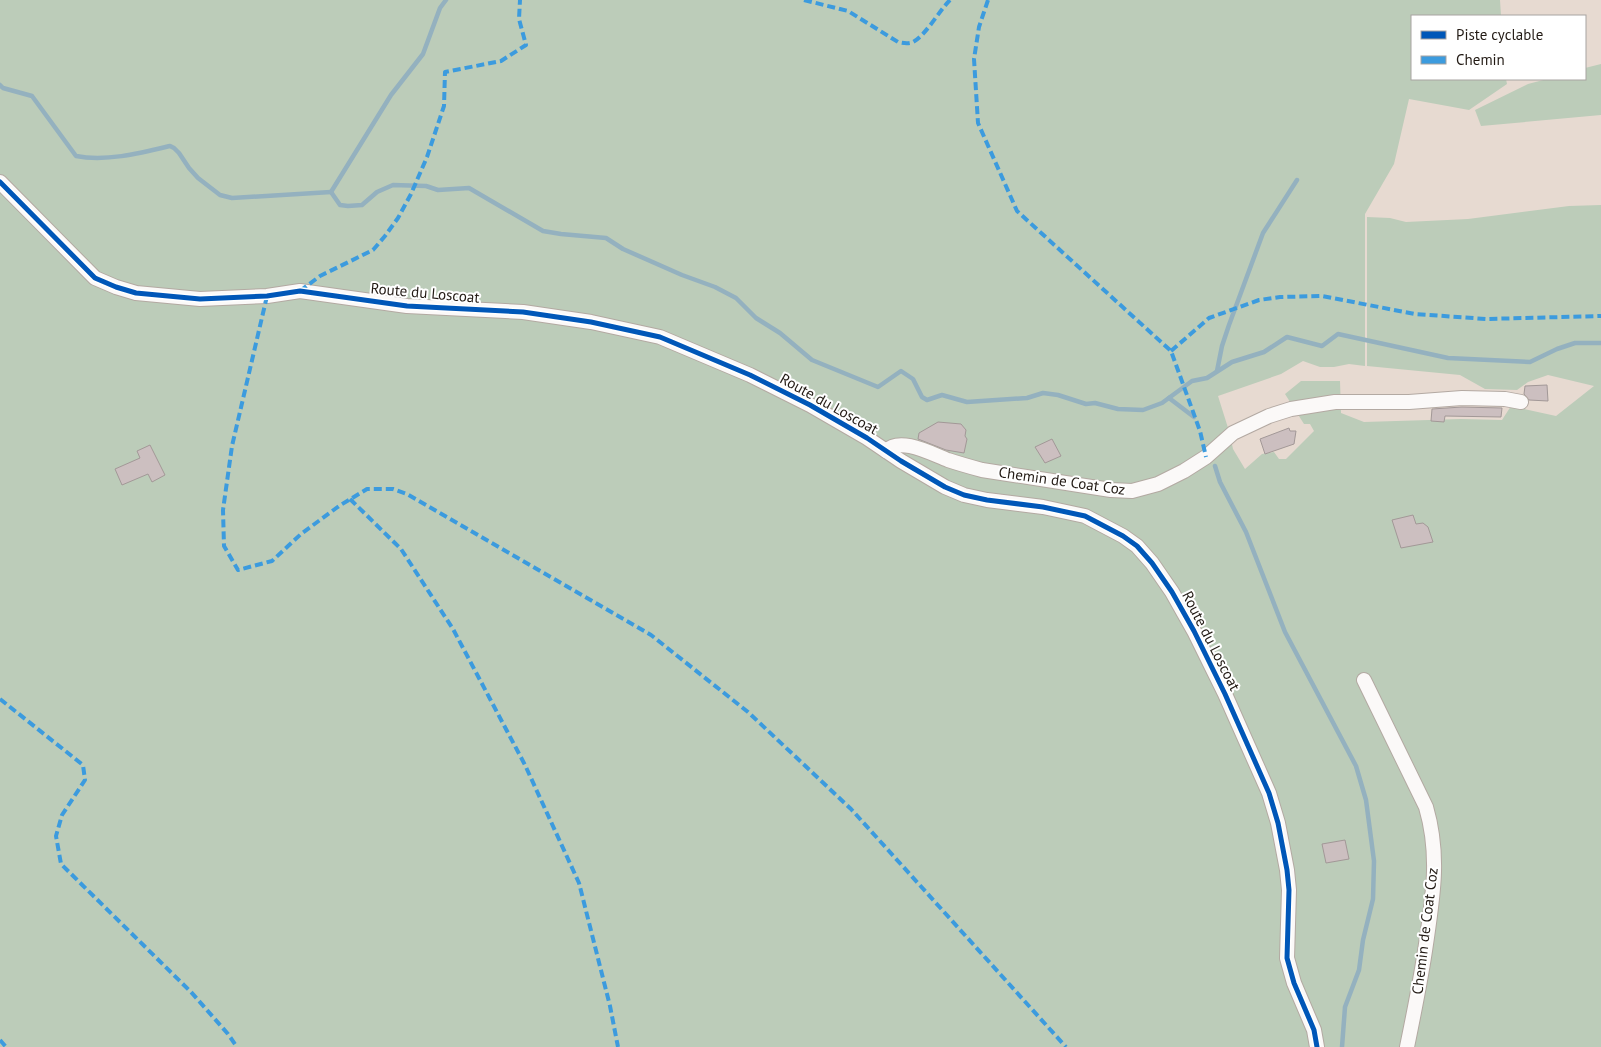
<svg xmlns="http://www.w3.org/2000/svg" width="1601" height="1047" font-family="'PT Sans',sans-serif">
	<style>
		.green { fill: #bcccb9 }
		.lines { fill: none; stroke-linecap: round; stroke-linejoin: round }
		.stream { stroke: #94b1bf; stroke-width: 4.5 }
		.building { fill: #ccbfc0; stroke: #a29897 }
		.street-casing { stroke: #b3a9a2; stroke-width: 16 }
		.street { stroke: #fbf9f8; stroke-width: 14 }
		.quiet { stroke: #3c9bde; stroke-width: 4; stroke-dasharray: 8 4; stroke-linecap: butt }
		.cycleway-casing { stroke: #fff; stroke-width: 8 }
		.cycleway { stroke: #0057b8; stroke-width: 5 }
		.labels { text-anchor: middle; stroke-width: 4; stroke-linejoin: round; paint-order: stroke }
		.street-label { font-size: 15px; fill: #221a14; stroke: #fff }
	</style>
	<rect width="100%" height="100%" fill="#e7dad1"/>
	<g class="green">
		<polygon points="0,0 1500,0 1501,16 1412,16 1412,79 1506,79 1507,84 1469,110 1409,99 1394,164 1365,214 1365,366 1349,364 1334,367 1320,367 1303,361 1281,374 1218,396 1229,431 1233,449 1245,469 1262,454 1274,452 1279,459 1286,459 1314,431 1310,424 1304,424 1285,394 1301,381 1340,381 1341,413 1364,422 1461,419 1502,420 1511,406 1556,416 1594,386 1548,375 1528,382 1517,390 1485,389 1460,375 1367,366 1367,217 1390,218 1406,222 1468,219 1569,206 1601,205 1601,1047 0,1047"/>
		<polygon points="1601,64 1601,115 1481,126 1475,110 1528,84 1547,79 1585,79 1585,68"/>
	</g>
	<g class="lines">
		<g class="stream">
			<path d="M0 85 3 88 32 96 76 156C106 162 141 153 170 146L174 148 179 153 189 168 198 178 220 195 232 198 331 192"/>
			<polyline points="331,192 340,205 348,206 362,205 377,192 393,185 426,186 438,190 469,188 543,231 561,234 606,238 623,249 682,275 715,287 736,298 756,318 780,333 812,360 878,387 901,371 913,379 922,397 927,400 942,395 967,402 1027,398 1043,393 1058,395 1086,404 1095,403 1118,409 1143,410 1162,403 1192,381 1207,378 1232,362 1264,352 1287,337 1322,346 1338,334 1448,358 1530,362 1557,349 1575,343 1601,343"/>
			<polyline points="331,192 391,95 423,54 440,8 446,0"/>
			<polyline points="1217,371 1222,346 1229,325 1263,233 1297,180"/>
			<polyline points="1169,398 1194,417"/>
			<polyline points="1215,466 1220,482 1246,532 1285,632 1356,766 1366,800 1374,861 1373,899 1363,940 1359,970 1345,1007 1342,1047"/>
		</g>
	</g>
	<g class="building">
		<polygon points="1547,385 1548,401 1529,400 1524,394 1525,386"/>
		<polygon points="1462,407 1502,408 1501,417 1445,416 1444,422 1431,421 1432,409"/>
		<polygon points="938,422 961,424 966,430 965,436 967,439 964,453 946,450 918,439 919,433"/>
		<polygon points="1289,428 1290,431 1296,431 1294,444 1265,454 1260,439"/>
		<polygon points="1052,439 1061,456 1045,463 1035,447"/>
		<polygon points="150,445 165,475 152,482 148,474 122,485 115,469 140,458 137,451"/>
		<polygon points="1413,515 1416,524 1423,523 1428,527 1433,542 1401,548 1392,520"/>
		<polygon points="1345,840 1349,859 1326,863 1322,844"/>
	</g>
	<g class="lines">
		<defs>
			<g id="street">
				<polyline points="0,182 95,278 116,287 136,293 200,299 267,296 300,291 407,306 523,312 591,322 660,337 750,375 810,405 867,438 901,461 945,487 964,495 987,500 1043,507 1085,516 1123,536 1137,546 1152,563 1172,592 1194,631 1225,694 1269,793 1278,823 1287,870 1289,890 1287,958 1294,983 1314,1030 1317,1047"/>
				<path d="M886 451C900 436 932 454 948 460 960 464 971 467 982 470L1111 490 1132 491 1158 484 1184 471 1206 457 1233 433 1269 416 1291 409 1335 402H1409L1462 398 1505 399 1521 402"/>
				<path d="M1364 680 1426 807C1440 855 1433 896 1426 944 1421 979 1414 1013 1407 1047"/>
			</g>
		</defs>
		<use href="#street" class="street-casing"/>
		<use href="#street" class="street"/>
		<g class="quiet">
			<path d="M804 0 848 11 898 42C903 43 908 44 913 42 926 35 939 11 950 0"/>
			<polyline points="988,0 979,27 974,59 978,123 1017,211 1171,351 1200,431 1206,457"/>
			<polyline points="300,291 320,276 373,250 385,236 398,218 411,194 427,157 444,106 445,72 501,61 526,45 519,19 520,0"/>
			<polyline points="267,296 232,446 223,510 224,546 238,570 272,561 301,534 339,506 367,489 393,489 407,494 651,635 748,712 851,809 1066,1047"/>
			<polyline points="1171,351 1209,318 1259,300 1280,297 1322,296 1415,314 1486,319 1601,316"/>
			<polyline points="350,499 401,549 453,629 525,765 579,883 610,1006 618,1047"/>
			<polyline points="0,699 83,765 85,780 62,815 56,836 61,864 191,992 228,1034 237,1047"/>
			<polyline points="0,1040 6,1047"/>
		</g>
		<defs>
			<polyline id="cycleway" points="0,182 95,278 116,287 136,293 200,299 267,296 300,291 407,306 523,312 591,322 660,337 750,375 810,405 867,438 901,461 945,487 964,495 987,500 1043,507 1085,516 1123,536 1137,546 1152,563 1172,592 1194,631 1225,694 1269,793 1278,823 1287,870 1289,890 1287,958 1294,983 1314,1030 1317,1047"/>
		</defs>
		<use href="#cycleway" class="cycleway-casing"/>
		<use href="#cycleway" class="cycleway"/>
	</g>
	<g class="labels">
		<g class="street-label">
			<text transform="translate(425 293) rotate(5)" y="5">Route du Loscoat</text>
			<text transform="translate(829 404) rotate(29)" y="5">Route du Loscoat</text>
			<text transform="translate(1062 481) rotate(8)" y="5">Chemin de Coat Coz</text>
			<text transform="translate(1211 641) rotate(63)" y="5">Route du Loscoat</text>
			<text transform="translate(1425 931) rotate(-83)" y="5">Chemin de Coat Coz</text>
		</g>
	</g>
	<rect x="1411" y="15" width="175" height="65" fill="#ffffff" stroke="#a7a3a1"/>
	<rect x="1421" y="31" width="25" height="8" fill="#0057b8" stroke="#a7a3a1"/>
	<text x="1456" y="40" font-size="15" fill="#221a14">Piste cyclable</text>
	<rect x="1421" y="56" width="25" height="8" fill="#3c9bde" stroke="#a7a3a1"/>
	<text x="1456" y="65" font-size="15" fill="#221a14">Chemin</text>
</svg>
